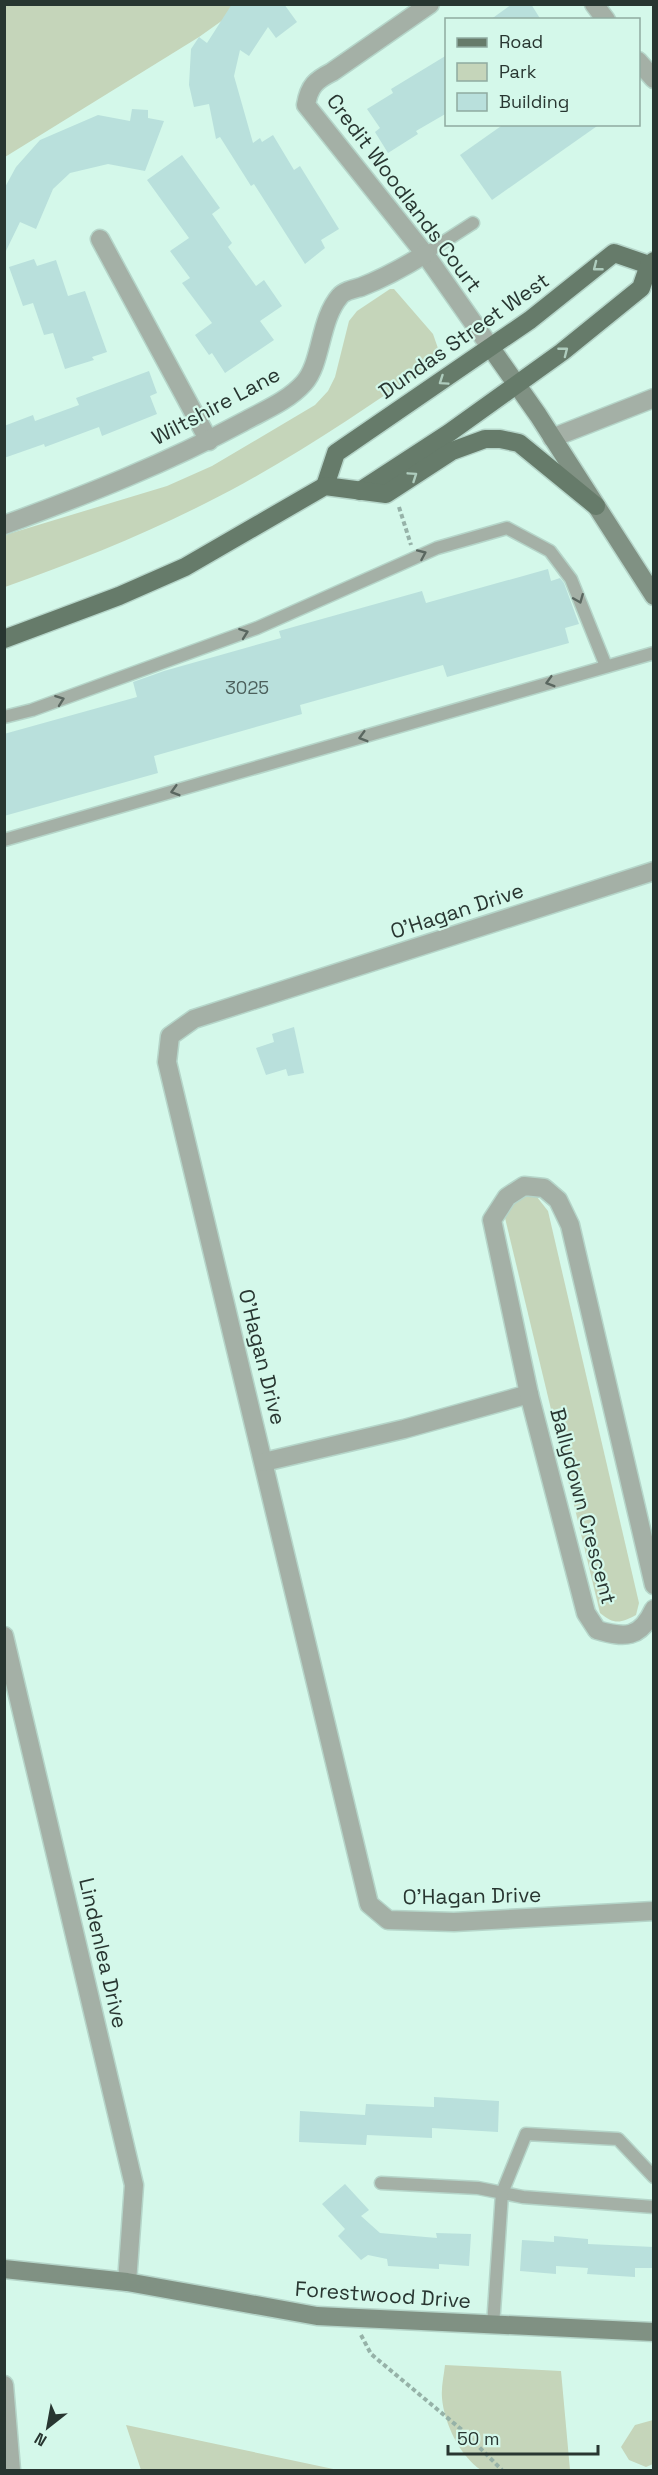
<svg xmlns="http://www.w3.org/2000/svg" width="658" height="2475" font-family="'Space Grotesk',sans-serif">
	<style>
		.green { fill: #c5d5ba }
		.building { fill: #b9e0dc }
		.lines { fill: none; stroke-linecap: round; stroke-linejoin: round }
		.lane-casing { stroke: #b5d5c9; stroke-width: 15 }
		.street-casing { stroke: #b5d5c9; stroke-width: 21 }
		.secondary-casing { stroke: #b5d5c9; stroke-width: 21 }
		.primary-casing { stroke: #b5d5c9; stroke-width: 21 }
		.path { stroke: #96b2a8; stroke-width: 4; stroke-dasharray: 4.5 3; stroke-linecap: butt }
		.lane { stroke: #a4b0a6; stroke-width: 12 }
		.street { stroke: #a4b0a6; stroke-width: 18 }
		.secondary { stroke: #809183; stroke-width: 18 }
		.primary { stroke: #667b6a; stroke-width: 18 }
		.oneway { stroke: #aeccbd }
		.oneway2 { stroke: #5a6760 }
		.labels { text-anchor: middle; stroke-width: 4.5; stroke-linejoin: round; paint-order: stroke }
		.number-label { font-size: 18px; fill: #4c605c }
		.street-label { font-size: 21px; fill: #283631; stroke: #d4f8ea }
	</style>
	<rect width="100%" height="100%" fill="#d4f8ea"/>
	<g class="green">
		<polygon points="5,5 244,5 199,37 5,157"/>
		<path d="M390 289H394L433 334 440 354 438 359C362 411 288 462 206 503 141 536 73 563 5 587V535L167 486 212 466 315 405 328 391 335 377 349 321 357 311Z"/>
		<path d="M522 1196 537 1197 548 1211 639 1603 636 1615C621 1623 614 1625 600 1613L505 1218 510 1205Z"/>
		<path d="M445 2365 561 2371 570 2470H481C460 2456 444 2423 442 2398 441 2387 444 2375 445 2365Z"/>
		<polygon points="653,2420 653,2464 646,2467 629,2460 621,2447 635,2425"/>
		<polygon points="126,2425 338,2470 141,2470"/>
	</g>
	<g class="building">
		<polygon points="232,4 284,4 297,22 276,38 268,27 249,56 240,50 234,76 253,143 260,138 262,142 273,135 294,170 300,166 339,229 321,240 325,248 305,264 254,184 251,186 220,137 216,139 209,104 194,107 189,85 191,49 199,37 207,43"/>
		<polygon points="512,4 531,4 541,20 490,20"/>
		<polygon points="447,55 447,113 416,131 418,134 388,153 375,132 380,128 367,109 393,93 391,89"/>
		<polygon points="132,109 148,110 148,118 164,121 145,171 108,164 70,173 53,189 36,229 20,222 4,255 4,189 16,167 40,140 98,115 130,121"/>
		<polygon points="504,124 600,124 492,200 460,155"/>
		<polygon points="182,155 220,208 212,214 232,243 228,247 256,286 264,280 282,306 260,321 274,340 225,373 212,353 209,355 195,335 212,323 182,283 190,278 170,251 189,238 147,180"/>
		<polygon points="34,259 37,266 56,260 68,296 85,291 107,352 92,357 94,360 65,369 53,333 44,335 33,303 23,306 9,267"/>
		<polygon points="149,371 157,393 150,396 157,414 102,436 99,427 45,447 44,444 4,458 4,426 33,415 35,421 79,405 76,398"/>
		<polygon points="548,569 551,581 560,578 564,583 579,624 565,628 569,643 447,677 443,665 300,705 302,714 154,756 158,773 4,816 4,734 137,697 133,682 164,671 281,638 279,631 422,591 426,603"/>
		<polygon points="294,1027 304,1073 288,1076 286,1069 266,1075 256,1048 274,1042 272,1034"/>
		<polygon points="434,2097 499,2101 498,2132 432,2128 432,2138 367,2135 366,2145 299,2142 300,2111 365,2115 366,2104 434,2107"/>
		<polygon points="345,2184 369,2210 361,2216 380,2233 437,2238 436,2233 471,2234 469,2266 439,2264 439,2269 388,2266 387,2259 368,2255 361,2260 338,2236 345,2229 322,2204"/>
		<polygon points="554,2236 588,2239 588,2244 654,2247 654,2268 635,2268 635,2277 587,2274 588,2268 556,2266 556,2274 520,2271 522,2240 554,2242"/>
	</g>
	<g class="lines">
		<defs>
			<g id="lane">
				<polyline points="425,254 473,223"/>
				<polyline points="4,717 32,710 257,628 437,548 507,528 550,551 571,579 606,666"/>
				<polyline points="4,840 654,653"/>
				<polyline points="381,2183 478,2188 523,2197 654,2207"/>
				<polyline points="493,2326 502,2193 526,2134 618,2139 654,2177"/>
			</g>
			<g id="street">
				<path d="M430 4 332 72C316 80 309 86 306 105L425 254 491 348"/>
				<polyline points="594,4 606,20"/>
				<polyline points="638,61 654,79"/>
				<polyline points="100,239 209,441"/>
				<polyline points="552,438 654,398"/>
				<path d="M4 525C86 495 167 463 243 422 263 411 288 401 304 383 322 363 319 320 340 296 344 291 354 289 361 287 384 278 404 267 425 254"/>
				<polyline points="654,871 194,1019 170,1036 167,1062 369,1904 388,1920 454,1922 654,1911"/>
				<polyline points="264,1462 404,1429 529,1394"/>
				<path d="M654 1585 570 1225 558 1200 544 1188 524 1186 507 1197 492 1220 529 1394 586 1613 597 1630C625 1638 640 1639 654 1609"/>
				<polyline points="4,1636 134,2185 127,2282"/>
				<polyline points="4,2385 11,2470"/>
			</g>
			<g id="secondary">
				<polyline points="491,348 538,415 654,596"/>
				<polyline points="4,2269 127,2282 317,2316 654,2332"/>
			</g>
			<g id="primary">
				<polyline points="325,486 336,453 530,320 614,253 649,265"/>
				<polyline points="360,491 449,433 562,352 641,288 649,265 654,261"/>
				<polyline points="4,639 119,596 185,567 325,486 386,494 452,451 485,439 500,439 519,443 596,506"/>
			</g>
		</defs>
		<use href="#lane" class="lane-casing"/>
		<use href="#street" class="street-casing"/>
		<use href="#secondary" class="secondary-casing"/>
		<use href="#primary" class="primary-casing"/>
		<g class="path">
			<polyline points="399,507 411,545"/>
			<polyline points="361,2335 371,2354 462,2430 502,2470"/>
		</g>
		<use href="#lane" class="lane"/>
		<use href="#street" class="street"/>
		<use href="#secondary" class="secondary"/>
		<use href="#primary" class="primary"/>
	</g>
	<defs><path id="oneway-chevron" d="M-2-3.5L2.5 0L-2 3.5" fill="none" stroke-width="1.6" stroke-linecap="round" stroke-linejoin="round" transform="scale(1.5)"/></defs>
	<g class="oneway">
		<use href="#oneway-chevron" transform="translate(597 267) rotate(142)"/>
		<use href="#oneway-chevron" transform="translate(564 351) rotate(-38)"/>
		<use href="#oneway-chevron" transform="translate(443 381) rotate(146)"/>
		<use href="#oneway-chevron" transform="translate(413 476) rotate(-34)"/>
	</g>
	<g class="oneway2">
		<use href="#oneway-chevron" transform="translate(422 554) rotate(-24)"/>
		<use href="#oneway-chevron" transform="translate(579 599) rotate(68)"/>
		<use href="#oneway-chevron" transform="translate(244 633) rotate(-20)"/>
		<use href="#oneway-chevron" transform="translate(550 682) rotate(164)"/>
		<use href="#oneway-chevron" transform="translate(60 700) rotate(-20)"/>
		<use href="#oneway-chevron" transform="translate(363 737) rotate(164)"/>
		<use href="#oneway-chevron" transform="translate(175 791) rotate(164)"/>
	</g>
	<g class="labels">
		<g class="number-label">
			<text x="247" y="694">3025</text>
		</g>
		<g class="street-label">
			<text transform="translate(404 193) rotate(53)" y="7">Credit Woodlands Court</text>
			<text transform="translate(464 336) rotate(-35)" y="7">Dundas Street West</text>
			<text transform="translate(216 406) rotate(-28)" y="7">Wiltshire Lane</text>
			<text transform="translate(457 911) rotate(-18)" y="7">O'Hagan Drive</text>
			<text transform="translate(262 1357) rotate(76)" y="7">O'Hagan Drive</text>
			<text transform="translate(583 1506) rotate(75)" y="7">Ballydown Crescent</text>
			<text transform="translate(472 1896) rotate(-1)" y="7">O'Hagan Drive</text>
			<text transform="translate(103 1953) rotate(77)" y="7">Lindenlea Drive</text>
			<text transform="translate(383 2295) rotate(4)" y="7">Forestwood Drive</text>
		</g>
	</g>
	<rect width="658" height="2475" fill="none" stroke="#283631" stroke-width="12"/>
	<rect x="445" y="18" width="195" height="108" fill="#d4f8ea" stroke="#8faaa0" stroke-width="1.5"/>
	<rect x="457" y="38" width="30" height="9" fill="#667b6a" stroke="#8faaa0" stroke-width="1.5"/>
	<text x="499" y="48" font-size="18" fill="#283631">Road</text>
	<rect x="457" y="63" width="30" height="18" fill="#c5d5ba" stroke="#8faaa0" stroke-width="1.5"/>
	<text x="499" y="78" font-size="18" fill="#283631">Park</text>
	<rect x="457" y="93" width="30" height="18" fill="#b9e0dc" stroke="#8faaa0" stroke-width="1.5"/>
	<text x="499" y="108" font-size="18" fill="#283631">Building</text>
	<g transform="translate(48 2427) rotate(211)" stroke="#d4f8ea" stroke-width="4.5" paint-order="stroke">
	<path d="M0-4.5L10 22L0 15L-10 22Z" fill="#283631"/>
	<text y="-9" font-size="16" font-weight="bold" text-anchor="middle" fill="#283631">N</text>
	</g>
	<path d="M448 2445v9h150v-9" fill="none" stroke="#283631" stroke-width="3"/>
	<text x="457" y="2445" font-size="18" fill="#283631" stroke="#d4f8ea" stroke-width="4.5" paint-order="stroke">50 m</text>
</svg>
